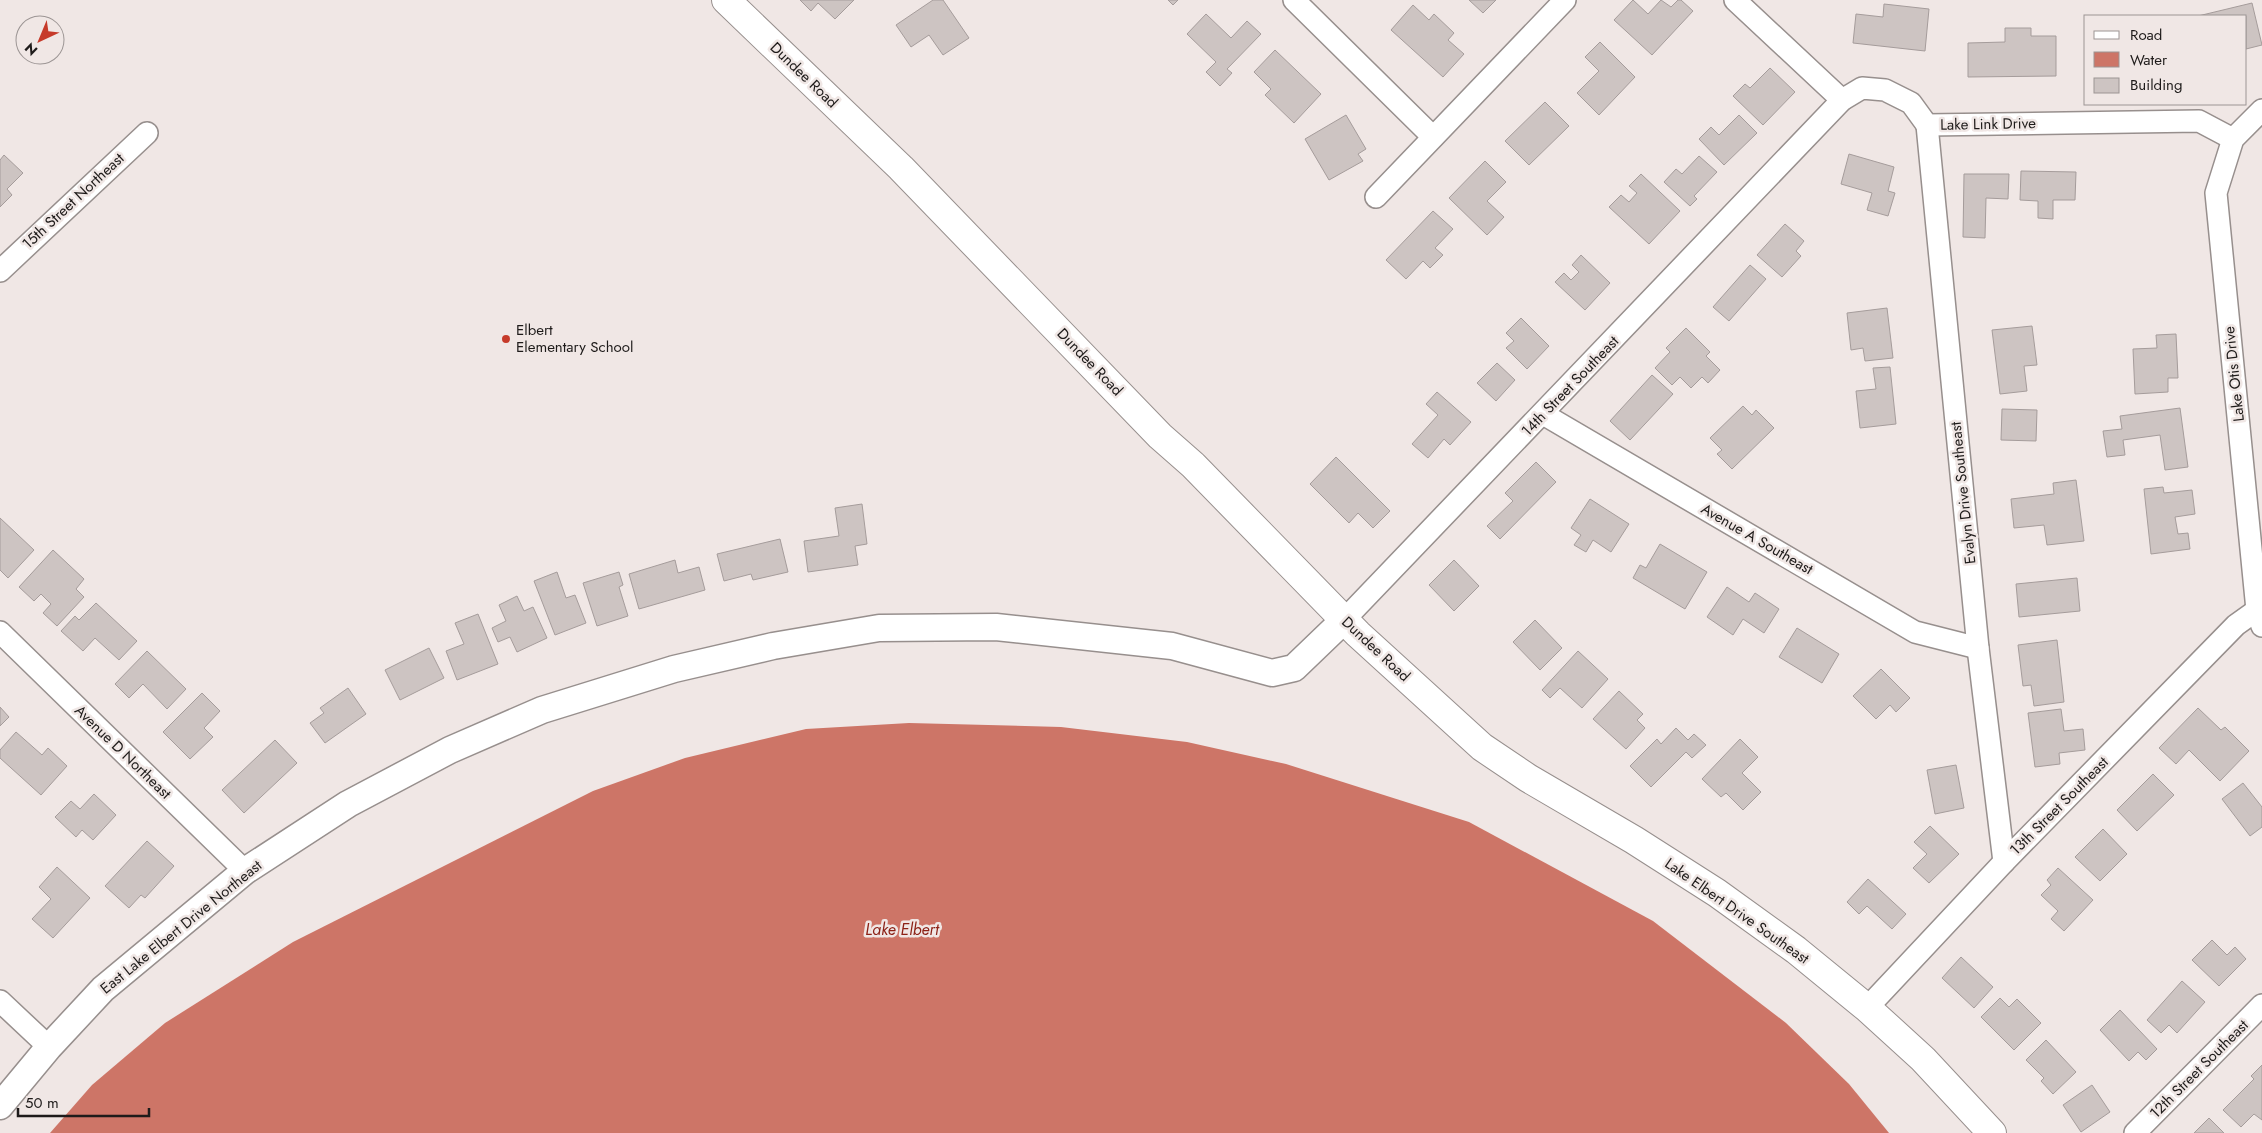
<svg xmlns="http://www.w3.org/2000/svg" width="2262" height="1133" font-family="Jost,sans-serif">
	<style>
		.water { fill: #cd7567 }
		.building { fill: #cdc4c2; stroke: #a59c9b }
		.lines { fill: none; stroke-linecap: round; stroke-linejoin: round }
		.minor-casing { stroke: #978f8d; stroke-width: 24 }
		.tertiary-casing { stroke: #978f8d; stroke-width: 29 }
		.secondary-casing { stroke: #978f8d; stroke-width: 30 }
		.minor { stroke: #fff; stroke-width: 21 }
		.tertiary { stroke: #fff; stroke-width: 26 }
		.secondary { stroke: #fff; stroke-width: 28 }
		.poi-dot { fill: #c63a2a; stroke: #f0e7e5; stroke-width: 2 }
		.labels { text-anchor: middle; stroke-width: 5; stroke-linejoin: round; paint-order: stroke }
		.street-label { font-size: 15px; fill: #1e1b1a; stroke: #f0e7e5 }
		.poi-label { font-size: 15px; fill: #1e1b1a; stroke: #f0e7e5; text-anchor: start }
		.water-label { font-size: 16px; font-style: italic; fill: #8c2116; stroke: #f0e7e5 }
	</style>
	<rect width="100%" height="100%" fill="#f0e7e5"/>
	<polygon class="water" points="909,723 1061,727 1187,742 1286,764 1469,822 1653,921 1786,1023 1849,1084 1889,1133 50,1133 92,1085 165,1023 293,942 593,791 685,758 806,729"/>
	<g class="building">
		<polygon points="800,0 854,0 835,19 818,3 811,11"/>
		<polygon points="933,0 943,0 969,38 943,55 929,35 911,47 896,25"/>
		<polygon points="1168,0 1178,0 1173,5"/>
		<polygon points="1469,0 1496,0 1483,13"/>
		<polygon points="1633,0 1648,14 1661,0 1671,7 1678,0 1681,0 1693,11 1652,55 1614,20"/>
		<polygon points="2252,3 2262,45 2246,49 2246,16 2198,16"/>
		<polygon points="1884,4 1929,9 1925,51 1853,43 1856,14 1883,17"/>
		<polygon points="1413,5 1429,20 1434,14 1454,33 1448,40 1464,54 1443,77 1391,30"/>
		<polygon points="1206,14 1231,38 1247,21 1261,34 1227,69 1232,73 1220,86 1206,72 1216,62 1187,34"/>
		<polygon points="2005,28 2031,28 2031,36 2056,36 2056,76 1968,77 1968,43 2005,42"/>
		<polygon points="1600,42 1635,77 1599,115 1577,93 1599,71 1585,57"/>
		<polygon points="1275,50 1321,94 1294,123 1265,95 1271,89 1254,72"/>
		<polygon points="1770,68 1795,92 1763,125 1733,96 1745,84 1750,88"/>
		<polygon points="1545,102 1569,126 1529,165 1505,141"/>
		<polygon points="1346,115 1366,149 1358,154 1363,161 1329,180 1305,139"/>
		<polygon points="1739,115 1757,133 1724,165 1699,139 1711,127 1719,135"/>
		<polygon points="1849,154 1894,167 1888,191 1895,193 1888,216 1867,210 1872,193 1841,184"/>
		<polygon points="4,155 23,173 7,189 12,195 0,207 0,160"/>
		<polygon points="1699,156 1717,172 1694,196 1697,199 1690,206 1664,182 1676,169 1682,174"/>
		<polygon points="1485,161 1506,182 1487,201 1504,217 1487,235 1449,198"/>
		<polygon points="2021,171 2076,172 2075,200 2053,200 2053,219 2038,218 2038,201 2020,200"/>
		<polygon points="1641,174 1680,211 1649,244 1609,207 1621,195 1629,202 1637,193 1629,186"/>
		<polygon points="1964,174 2009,174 2008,199 1986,198 1985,238 1963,237"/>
		<polygon points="1433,211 1453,229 1435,248 1443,255 1430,268 1423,261 1406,279 1386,260"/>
		<polygon points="1785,224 1804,241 1796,251 1801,256 1782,277 1757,255"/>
		<polygon points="1581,255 1610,283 1585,310 1555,282 1564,273 1571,280 1579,272 1572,265"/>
		<polygon points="1750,265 1766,279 1729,321 1713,307"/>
		<polygon points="1887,308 1893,358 1865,361 1863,348 1851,350 1847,313"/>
		<polygon points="1521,318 1549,346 1527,369 1506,348 1514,341 1506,333"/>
		<polygon points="2032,326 2037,365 2024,366 2027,391 2000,394 1992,330"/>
		<polygon points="1686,328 1710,352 1706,356 1720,370 1708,383 1702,377 1691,388 1680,377 1672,385 1655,368 1670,352 1666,348"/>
		<polygon points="2176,334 2178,378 2168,378 2168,392 2135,394 2133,349 2157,348 2156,335"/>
		<polygon points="1497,363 1515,380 1496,401 1477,383"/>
		<polygon points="1890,367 1896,424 1860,428 1856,391 1876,389 1873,368"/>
		<polygon points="1652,375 1673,394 1630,440 1610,421"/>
		<polygon points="1437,392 1471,422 1450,445 1444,439 1428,458 1412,444 1438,415 1426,404"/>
		<polygon points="1743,406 1752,415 1756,410 1774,428 1732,469 1717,454 1722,450 1710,438"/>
		<polygon points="2180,408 2188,467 2165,470 2160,435 2123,440 2125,455 2107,457 2103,431 2122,429 2120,416"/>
		<polygon points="2002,409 2037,410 2036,441 2001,440"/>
		<polygon points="1336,457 1390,511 1373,528 1358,513 1349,523 1310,484"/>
		<polygon points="1536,462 1556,482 1500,539 1487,526 1513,501 1505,493"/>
		<polygon points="2076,480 2084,541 2047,545 2044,525 2014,528 2011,499 2054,494 2053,483"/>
		<polygon points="2163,487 2164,493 2192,490 2195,514 2175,517 2178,534 2188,533 2190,549 2151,554 2144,489"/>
		<polygon points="1590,499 1629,524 1611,552 1593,540 1586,552 1574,545 1581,535 1571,528"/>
		<polygon points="862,504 867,544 855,546 858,565 808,572 804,541 839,536 835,508"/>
		<polygon points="0,518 34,550 8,578 0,570"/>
		<polygon points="780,539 788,572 753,580 751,574 724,581 717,554"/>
		<polygon points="1660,544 1707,572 1685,609 1633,578 1640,565 1646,568"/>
		<polygon points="53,550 84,579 76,589 84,597 57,626 43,613 51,604 41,594 34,601 19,587"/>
		<polygon points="675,560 678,573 699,567 705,590 639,609 629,574"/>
		<polygon points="1454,560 1479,586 1454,611 1429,585"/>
		<polygon points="557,572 566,598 575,595 586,623 555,635 534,581"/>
		<polygon points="619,572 623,585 619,587 628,616 597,626 583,583"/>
		<polygon points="2077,578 2080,611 2019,617 2016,584"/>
		<polygon points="1727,587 1749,602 1755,593 1779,609 1764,633 1743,619 1733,635 1707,617"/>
		<polygon points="517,596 524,611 533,607 547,638 517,652 510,637 498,642 492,628 506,621 499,605"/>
		<polygon points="96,603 137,641 119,660 95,638 83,651 61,631 75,616 79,620"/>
		<polygon points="478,614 498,664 457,680 446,651 464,644 455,623"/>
		<polygon points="1535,620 1562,648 1540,670 1513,642"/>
		<polygon points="1797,628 1839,654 1822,683 1779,657"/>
		<polygon points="2057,640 2064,702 2034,706 2031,685 2023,686 2018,645"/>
		<polygon points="429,648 444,678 400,700 385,670"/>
		<polygon points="147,651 186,689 167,709 143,684 129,698 115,684"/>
		<polygon points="1578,651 1608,679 1582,708 1560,688 1550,698 1542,690"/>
		<polygon points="1881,669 1910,698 1896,712 1890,705 1876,719 1853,696"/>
		<polygon points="348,688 366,714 325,743 310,723 324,713 320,708"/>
		<polygon points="1619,691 1643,714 1637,720 1645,728 1626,749 1593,719"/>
		<polygon points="202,693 220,711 204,728 213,737 190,759 163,732"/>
		<polygon points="0,707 9,717 0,726"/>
		<polygon points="2198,708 2221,730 2225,727 2249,751 2220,781 2189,750 2176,764 2159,748"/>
		<polygon points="2061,709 2064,731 2083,729 2085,750 2059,753 2060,764 2035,767 2028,713"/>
		<polygon points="1676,728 1688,740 1694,734 1706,745 1692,758 1686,752 1651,787 1630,766 1657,739 1661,744"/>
		<polygon points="16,732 42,755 48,748 67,766 41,795 0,758 0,750"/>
		<polygon points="1740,739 1758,757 1742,773 1761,792 1743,810 1726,793 1721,797 1702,779"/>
		<polygon points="275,740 297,763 244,813 222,790"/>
		<polygon points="1956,765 1964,808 1935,814 1927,770"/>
		<polygon points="2153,774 2174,795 2137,831 2117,810"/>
		<polygon points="2243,783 2262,807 2262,827 2250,836 2222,799"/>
		<polygon points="94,794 116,815 93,840 82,830 76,837 55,817 71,801 80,809"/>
		<polygon points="1930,826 1959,854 1929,883 1913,868 1927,854 1914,842"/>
		<polygon points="2103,829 2127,854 2100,881 2075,857"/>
		<polygon points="147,841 174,866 145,898 141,895 129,908 105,886"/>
		<polygon points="57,867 90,898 53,938 32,919 51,899 39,887"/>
		<polygon points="2058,868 2093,900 2064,931 2051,919 2058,911 2041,895 2051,885 2047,880"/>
		<polygon points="1868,879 1906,914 1892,929 1867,906 1859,914 1847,902"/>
		<polygon points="2212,940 2227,955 2235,947 2246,959 2219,986 2192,960"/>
		<polygon points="1961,957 1993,987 1974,1008 1942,978"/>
		<polygon points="2182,981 2205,1002 2177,1033 2169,1025 2161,1033 2147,1020"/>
		<polygon points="2000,998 2009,1007 2017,999 2041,1023 2014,1050 1981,1017"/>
		<polygon points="2120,1010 2157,1049 2146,1060 2138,1052 2129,1061 2100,1030"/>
		<polygon points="2046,1040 2076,1072 2053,1094 2041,1081 2044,1078 2026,1060"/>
		<polygon points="2262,1065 2262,1120 2254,1114 2241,1127 2223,1110 2254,1079 2251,1076"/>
		<polygon points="2092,1085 2110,1112 2081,1132 2063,1105"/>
		<polygon points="2209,1118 2224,1133 2194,1133"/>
	</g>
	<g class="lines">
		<defs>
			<g id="minor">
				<polyline points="1294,0 1433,137"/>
				<polyline points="1735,0 1842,100"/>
				<polyline points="2262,110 2233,139 2216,193 2257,610 2262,626"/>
				<polyline points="1927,125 1978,648 2004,862"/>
				<polyline points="1376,197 1565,0"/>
				<polyline points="0,271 147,133"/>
				<polyline points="1543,414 1915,632 1978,648"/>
				<polyline points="1344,620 1842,100 1862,88 1885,90 1911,103 1927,125 2199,121 2233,139"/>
				<polyline points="0,632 245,871"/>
				<polyline points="0,1001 49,1047"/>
				<polyline points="1867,1008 2004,862 2236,625 2257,610"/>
				<polyline points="2135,1133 2262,1005"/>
			</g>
			<polyline id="tertiary" points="0,1106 49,1047 103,989 245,871 348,804 450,750 542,710 674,669 773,646 879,628 996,627 1172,646 1272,673 1294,668 1344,620"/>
			<polyline id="secondary" points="726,0 901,168 1160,436 1193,465 1358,634 1482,747 1528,778 1634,840 1717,893 1796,950 1867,1008 1923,1059 1992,1133"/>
		</defs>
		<use href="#minor" class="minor-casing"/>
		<use href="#tertiary" class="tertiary-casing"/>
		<use href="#secondary" class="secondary-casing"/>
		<use href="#minor" class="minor"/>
		<use href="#tertiary" class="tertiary"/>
		<use href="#secondary" class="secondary"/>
	</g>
	<circle class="poi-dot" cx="506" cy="339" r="5"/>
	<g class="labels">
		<g class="street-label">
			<text transform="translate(804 75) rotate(44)" y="5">Dundee Road</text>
			<text transform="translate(1988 124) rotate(-1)" y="5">Lake Link Drive</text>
			<text transform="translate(73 201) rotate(-43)" y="5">15th Street Northeast</text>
			<text transform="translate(1090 362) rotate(46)" y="5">Dundee Road</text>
			<text transform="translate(2234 374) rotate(-96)" y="5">Lake Otis Drive</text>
			<text transform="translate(1570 386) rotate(-46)" y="5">14th Street Southeast</text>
			<text transform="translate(1963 493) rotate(-96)" y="5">Evalyn Drive Southeast</text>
			<text transform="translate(1757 539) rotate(30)" y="5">Avenue A Southeast</text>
			<text transform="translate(1376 649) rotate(43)" y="5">Dundee Road</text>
			<text transform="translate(123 752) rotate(44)" y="5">Avenue D Northeast</text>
			<text transform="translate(2059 806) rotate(-45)" y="5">13th Street Southeast</text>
			<text transform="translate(1737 911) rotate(35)" y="5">Lake Elbert Drive Southeast</text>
			<text transform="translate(181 927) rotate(-39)" y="5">East Lake Elbert Drive Northeast</text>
			<text transform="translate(2199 1069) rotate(-45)" y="5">12th Street Southeast</text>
		</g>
		<g class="poi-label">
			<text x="516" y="335">Elbert<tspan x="516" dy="17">Elementary School</tspan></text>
		</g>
		<g class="water-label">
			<text x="902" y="935">Lake Elbert</text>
		</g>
	</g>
	<rect x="2084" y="15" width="162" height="90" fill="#f0e7e5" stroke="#9c9594"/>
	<rect x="2094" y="31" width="25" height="8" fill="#ffffff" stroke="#9c9594"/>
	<text x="2130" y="40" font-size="15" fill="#1e1b1a">Road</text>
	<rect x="2094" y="52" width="25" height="15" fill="#cd7567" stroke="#9c9594"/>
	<text x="2130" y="65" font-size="15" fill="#1e1b1a">Water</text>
	<rect x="2094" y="78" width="25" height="15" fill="#cdc4c2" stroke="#9c9594"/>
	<text x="2130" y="90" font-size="15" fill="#1e1b1a">Building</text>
	<g transform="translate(40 40) rotate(224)"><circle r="24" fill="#f0e7e5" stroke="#9c9594"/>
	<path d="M0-4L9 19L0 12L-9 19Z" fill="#c63a2a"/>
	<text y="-8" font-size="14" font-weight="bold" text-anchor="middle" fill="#1e1b1a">N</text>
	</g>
	<path d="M18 1108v8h131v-8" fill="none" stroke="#1e1b1a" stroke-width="2.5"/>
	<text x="25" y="1108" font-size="15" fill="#1e1b1a" stroke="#f0e7e5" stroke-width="4" paint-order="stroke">50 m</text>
</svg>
